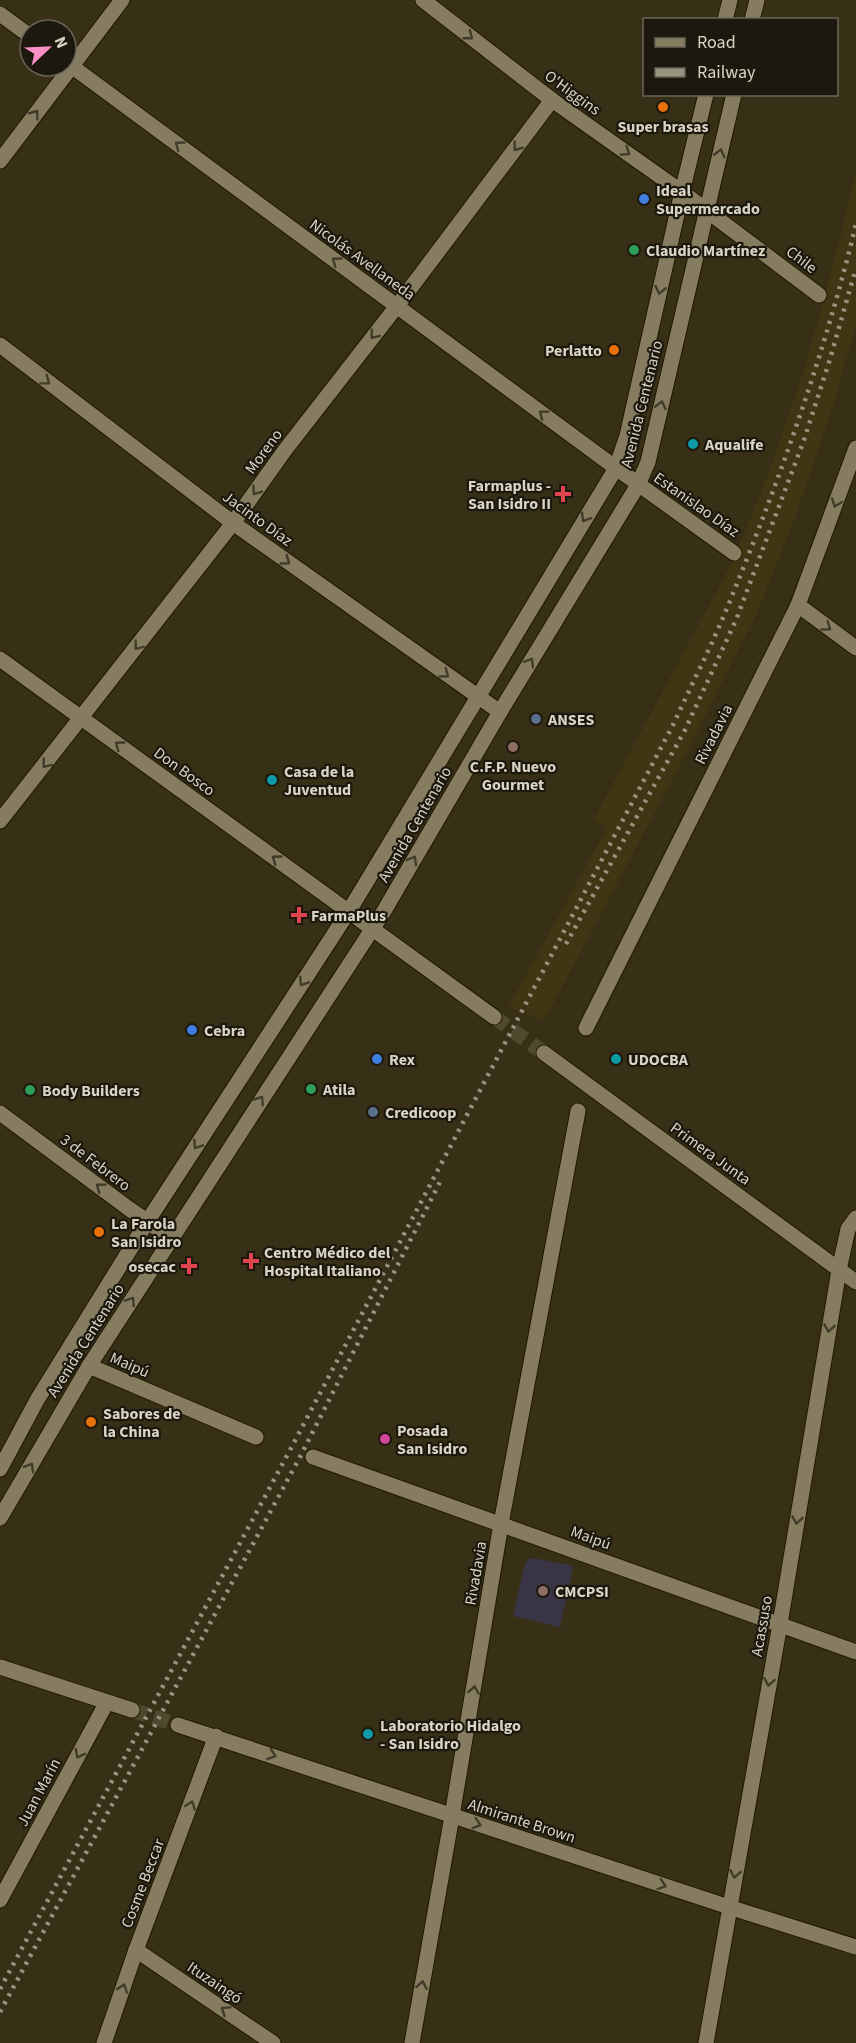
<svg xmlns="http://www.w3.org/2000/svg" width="856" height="2043" font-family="'Source Sans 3',sans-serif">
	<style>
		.built { fill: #403614 }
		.education { fill: #3a3546 }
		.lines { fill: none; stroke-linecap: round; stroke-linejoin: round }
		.street-tunnel { stroke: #504930; stroke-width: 15; stroke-dasharray: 15 8; stroke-linecap: butt }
		.secondary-tunnel { stroke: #504930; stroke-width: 15; stroke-dasharray: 15 8; stroke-linecap: butt }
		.street-casing { stroke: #1f1800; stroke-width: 17 }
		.secondary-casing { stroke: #1f1800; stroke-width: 17 }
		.street { stroke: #867d61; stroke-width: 15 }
		.secondary { stroke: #867d61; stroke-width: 15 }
		.rail { stroke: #999480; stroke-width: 4.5; stroke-dasharray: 3 6; stroke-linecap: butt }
		.oneway { stroke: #413b2a }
		.food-dot { fill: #e8710a; stroke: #1c180d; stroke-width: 2 }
		.shop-dot { fill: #3f7fe0; stroke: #1c180d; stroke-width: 2 }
		.leisure-dot { fill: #2e9e5b; stroke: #1c180d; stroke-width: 2 }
		.culture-dot { fill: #0f9aa8; stroke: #1c180d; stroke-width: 2 }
		.health-dot { fill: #e0444e; stroke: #1c180d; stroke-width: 2 }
		.service-dot { fill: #5c6f8a; stroke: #1c180d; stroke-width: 2 }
		.education-dot { fill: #8d6e63; stroke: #1c180d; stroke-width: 2 }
		.hotel-dot { fill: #d1479c; stroke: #1c180d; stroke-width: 2 }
		.labels { text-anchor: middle; stroke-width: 4.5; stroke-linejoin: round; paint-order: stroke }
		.street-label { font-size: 16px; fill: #d9d5c5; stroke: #1c180d }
		.poi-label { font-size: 16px; font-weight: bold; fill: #d9d5c5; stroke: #1c180d; text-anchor: start }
	</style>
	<rect width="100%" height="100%" fill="#383016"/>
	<polygon class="built" points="856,171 856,325 834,403 794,520 756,615 691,744 544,1021 509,1006 607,828 594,819 733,561 768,475 807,361 841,235"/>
	<polygon class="education" points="534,1558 573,1566 560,1627 513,1616 525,1564 529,1559"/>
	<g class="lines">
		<polyline class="street-tunnel" points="132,1710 178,1725"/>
		<polyline class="secondary-tunnel" points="494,1017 544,1053"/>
		<defs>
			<g id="street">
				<polyline points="423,0 552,100 682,192 819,295"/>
				<polyline points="0,14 30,36"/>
				<polyline points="66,62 616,468 734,553"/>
				<polyline points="0,161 122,0"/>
				<polyline points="0,345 233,523 500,712"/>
				<polyline points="798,605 856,648"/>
				<polyline points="0,821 233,523 285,450 397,306 552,100"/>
				<polyline points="586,1028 798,605 856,448"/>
				<polyline points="0,1113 128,1208 171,1238"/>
				<polyline points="89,1366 256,1437"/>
				<polyline points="313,1457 856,1652"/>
				<polyline points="0,1667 132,1710"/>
				<polyline points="178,1725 729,1907 856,1947"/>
				<polyline points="0,1900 107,1702"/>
				<polyline points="136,1950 273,2043"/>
				<polyline points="104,2043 136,1950 216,1736"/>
				<polyline points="412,2043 452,1816 501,1524 578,1111"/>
				<polyline points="706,2043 780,1624 839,1270 848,1229 856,1218"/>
			</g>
			<g id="secondary">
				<polyline points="725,20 730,0"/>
				<polyline points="752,20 757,0"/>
				<polyline points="0,659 494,1017"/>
				<polyline points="544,1053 856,1282"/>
				<polyline points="0,1469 37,1400 147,1222 349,911 616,468 627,436 682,192 706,94"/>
				<polyline points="0,1518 89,1366 384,911 500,712 638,485 648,462 734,94"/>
			</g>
		</defs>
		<use href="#street" class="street-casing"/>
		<use href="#secondary" class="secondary-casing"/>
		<use href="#street" class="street"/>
		<use href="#secondary" class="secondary"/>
		<g class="rail">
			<polyline points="566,944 685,730 736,620 804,440 830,359 856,268"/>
			<path d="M0 1989 290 1450 673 725C690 688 709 651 725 613 777 487 824 357 856 224"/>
			<polyline points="0,2012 301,1455 441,1180"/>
		</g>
	</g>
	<defs><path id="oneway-chevron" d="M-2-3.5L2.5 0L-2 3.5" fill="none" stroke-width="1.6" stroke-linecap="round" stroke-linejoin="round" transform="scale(1.5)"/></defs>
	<g class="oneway">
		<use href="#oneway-chevron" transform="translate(469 36) rotate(38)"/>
		<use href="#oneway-chevron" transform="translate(35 114) rotate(-53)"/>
		<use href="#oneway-chevron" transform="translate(179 145) rotate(-144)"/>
		<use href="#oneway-chevron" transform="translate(517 147) rotate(127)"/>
		<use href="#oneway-chevron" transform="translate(626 152) rotate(35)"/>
		<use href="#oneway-chevron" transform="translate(720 153) rotate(-76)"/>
		<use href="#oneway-chevron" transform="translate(336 261) rotate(-144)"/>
		<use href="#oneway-chevron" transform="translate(660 290) rotate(103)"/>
		<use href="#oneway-chevron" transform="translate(374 335) rotate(128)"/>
		<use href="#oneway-chevron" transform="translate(46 381) rotate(37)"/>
		<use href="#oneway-chevron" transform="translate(661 405) rotate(-77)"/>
		<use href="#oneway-chevron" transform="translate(543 414) rotate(-143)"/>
		<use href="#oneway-chevron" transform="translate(256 491) rotate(125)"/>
		<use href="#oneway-chevron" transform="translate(836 503) rotate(110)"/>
		<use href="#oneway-chevron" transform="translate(585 518) rotate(121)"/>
		<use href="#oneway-chevron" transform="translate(286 561) rotate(36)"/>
		<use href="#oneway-chevron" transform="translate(827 627) rotate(36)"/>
		<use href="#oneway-chevron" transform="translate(138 646) rotate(128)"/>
		<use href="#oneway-chevron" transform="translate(530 662) rotate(-59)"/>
		<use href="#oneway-chevron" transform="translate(445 674) rotate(36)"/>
		<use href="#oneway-chevron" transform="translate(119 745) rotate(-144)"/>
		<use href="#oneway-chevron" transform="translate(46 764) rotate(128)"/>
		<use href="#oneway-chevron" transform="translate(276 859) rotate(-144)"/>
		<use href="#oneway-chevron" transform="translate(413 860) rotate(-60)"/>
		<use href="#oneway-chevron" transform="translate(303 982) rotate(123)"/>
		<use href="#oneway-chevron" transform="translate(260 1100) rotate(-57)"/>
		<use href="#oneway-chevron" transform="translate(197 1145) rotate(123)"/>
		<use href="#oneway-chevron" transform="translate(100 1187) rotate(-143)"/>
		<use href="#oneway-chevron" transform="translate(131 1301) rotate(-57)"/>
		<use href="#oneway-chevron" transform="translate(829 1328) rotate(99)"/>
		<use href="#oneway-chevron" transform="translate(30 1467) rotate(-60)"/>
		<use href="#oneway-chevron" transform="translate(797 1520) rotate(99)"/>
		<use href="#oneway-chevron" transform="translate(769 1682) rotate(100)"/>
		<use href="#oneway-chevron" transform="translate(474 1690) rotate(-81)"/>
		<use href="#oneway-chevron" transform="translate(79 1754) rotate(118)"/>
		<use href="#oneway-chevron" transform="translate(272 1755) rotate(19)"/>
		<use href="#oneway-chevron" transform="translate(191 1805) rotate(-69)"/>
		<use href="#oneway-chevron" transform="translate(477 1824) rotate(18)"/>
		<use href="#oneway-chevron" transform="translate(735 1874) rotate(100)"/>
		<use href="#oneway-chevron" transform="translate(662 1885) rotate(18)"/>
		<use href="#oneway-chevron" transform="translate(422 1985) rotate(-80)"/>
		<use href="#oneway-chevron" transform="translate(123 1988) rotate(-71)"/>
		<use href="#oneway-chevron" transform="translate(225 2010) rotate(-146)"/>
	</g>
	<g class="food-dot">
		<circle cx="663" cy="107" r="6"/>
		<circle cx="614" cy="350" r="6"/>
		<circle cx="99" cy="1232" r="6"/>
		<circle cx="91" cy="1422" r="6"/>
	</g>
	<g class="shop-dot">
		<circle cx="644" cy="199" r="6"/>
		<circle cx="192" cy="1030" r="6"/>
		<circle cx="377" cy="1059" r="6"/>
	</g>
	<g class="leisure-dot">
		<circle cx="634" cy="250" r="6"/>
		<circle cx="311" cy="1089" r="6"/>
		<circle cx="30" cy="1090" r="6"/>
	</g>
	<g class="culture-dot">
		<circle cx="693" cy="444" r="6"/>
		<circle cx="272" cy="780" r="6"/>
		<circle cx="616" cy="1059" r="6"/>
		<circle cx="368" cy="1734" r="6"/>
	</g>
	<g class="health-dot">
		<path d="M560 485h6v6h6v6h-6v6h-6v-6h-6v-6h6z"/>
		<path d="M296 906h6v6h6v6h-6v6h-6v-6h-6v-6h6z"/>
		<path d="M248 1252h6v6h6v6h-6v6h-6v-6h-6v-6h6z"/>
		<path d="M186 1257h6v6h6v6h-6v6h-6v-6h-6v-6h6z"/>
	</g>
	<g class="service-dot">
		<circle cx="536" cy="719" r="6"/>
		<circle cx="373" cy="1112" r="6"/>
	</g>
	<g class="education-dot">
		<circle cx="513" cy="747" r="6"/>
		<circle cx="543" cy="1591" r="6"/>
	</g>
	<circle class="hotel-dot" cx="385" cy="1439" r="6"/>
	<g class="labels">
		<g class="street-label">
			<text transform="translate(573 92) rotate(36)" y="6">O'Higgins</text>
			<text transform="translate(363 259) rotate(36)" y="6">Nicolás Avellaneda</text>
			<text transform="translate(802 259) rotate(37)" y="6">Chile</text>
			<text transform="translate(641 404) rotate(-76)" y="6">Avenida Centenario</text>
			<text transform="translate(263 451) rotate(-54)" y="6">Moreno</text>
			<text transform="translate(697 504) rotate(35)" y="6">Estanislao Díaz</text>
			<text transform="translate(258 518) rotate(36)" y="6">Jacinto Díaz</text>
			<text transform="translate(713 734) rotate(-63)" y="6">Rivadavia</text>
			<text transform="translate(185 771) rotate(36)" y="6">Don Bosco</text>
			<text transform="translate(414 824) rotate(-60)" y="6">Avenida Centenario</text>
			<text transform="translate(711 1153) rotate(36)" y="6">Primera Junta</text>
			<text transform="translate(96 1162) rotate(37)" y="6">3 de Febrero</text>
			<text transform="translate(85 1340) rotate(-58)" y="6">Avenida Centenario</text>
			<text transform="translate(130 1364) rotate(23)" y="6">Maipú</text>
			<text transform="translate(591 1537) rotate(20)" y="6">Maipú</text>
			<text transform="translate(475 1573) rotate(-80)" y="6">Rivadavia</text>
			<text transform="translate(761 1626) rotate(-80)" y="6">Acassuso</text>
			<text transform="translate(38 1792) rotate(-62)" y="6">Juan Marín</text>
			<text transform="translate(522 1820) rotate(18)" y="6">Almirante Brown</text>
			<text transform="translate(142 1883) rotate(-69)" y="6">Cosme Beccar</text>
			<text transform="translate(215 1982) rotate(34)" y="6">Ituzaingó</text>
		</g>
		<g class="poi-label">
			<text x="663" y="132" text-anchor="middle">Super brasas</text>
			<text x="656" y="196">Ideal<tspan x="656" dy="18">Supermercado</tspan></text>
			<text x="646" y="256">Claudio Martínez</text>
			<text x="602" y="356" text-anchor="end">Perlatto</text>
			<text x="705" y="450">Aqualife</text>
			<text x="551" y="491" text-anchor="end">Farmaplus -<tspan x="551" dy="18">San Isidro II</tspan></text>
			<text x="548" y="725">ANSES</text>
			<text x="513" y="772" text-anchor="middle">C.F.P. Nuevo<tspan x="513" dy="18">Gourmet</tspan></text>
			<text x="284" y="777">Casa de la<tspan x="284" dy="18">Juventud</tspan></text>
			<text x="311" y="921">FarmaPlus</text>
			<text x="204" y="1036">Cebra</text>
			<text x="389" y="1065">Rex</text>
			<text x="628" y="1065">UDOCBA</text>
			<text x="323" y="1095">Atila</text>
			<text x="42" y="1096">Body Builders</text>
			<text x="385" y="1118">Credicoop</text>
			<text x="111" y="1229">La Farola<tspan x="111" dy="18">San Isidro</tspan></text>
			<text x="264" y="1258">Centro Médico del<tspan x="264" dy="18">Hospital Italiano</tspan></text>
			<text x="176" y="1272" text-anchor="end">osecac</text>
			<text x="103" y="1419">Sabores de<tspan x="103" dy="18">la China</tspan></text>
			<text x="397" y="1436">Posada<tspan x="397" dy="18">San Isidro</tspan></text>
			<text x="555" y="1597">CMCPSI</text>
			<text x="380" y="1731">Laboratorio Hidalgo<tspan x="380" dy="18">- San Isidro</tspan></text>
		</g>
	</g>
	<rect x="643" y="18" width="195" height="78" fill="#1c180d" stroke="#686457" stroke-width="1.5"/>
	<rect x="655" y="38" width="30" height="9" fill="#867d61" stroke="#686457" stroke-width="1.5"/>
	<text x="697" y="48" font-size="18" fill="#d9d5c5">Road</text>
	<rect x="655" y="68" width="30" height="9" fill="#999480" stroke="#686457" stroke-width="1.5"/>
	<text x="697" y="78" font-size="18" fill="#d9d5c5">Railway</text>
	<g transform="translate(48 48) rotate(67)"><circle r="28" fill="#1c180d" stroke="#686457" stroke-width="1.5"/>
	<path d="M0-4.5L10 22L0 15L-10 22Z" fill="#fb8fc6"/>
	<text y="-9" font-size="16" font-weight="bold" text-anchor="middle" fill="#d9d5c5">N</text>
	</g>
</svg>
